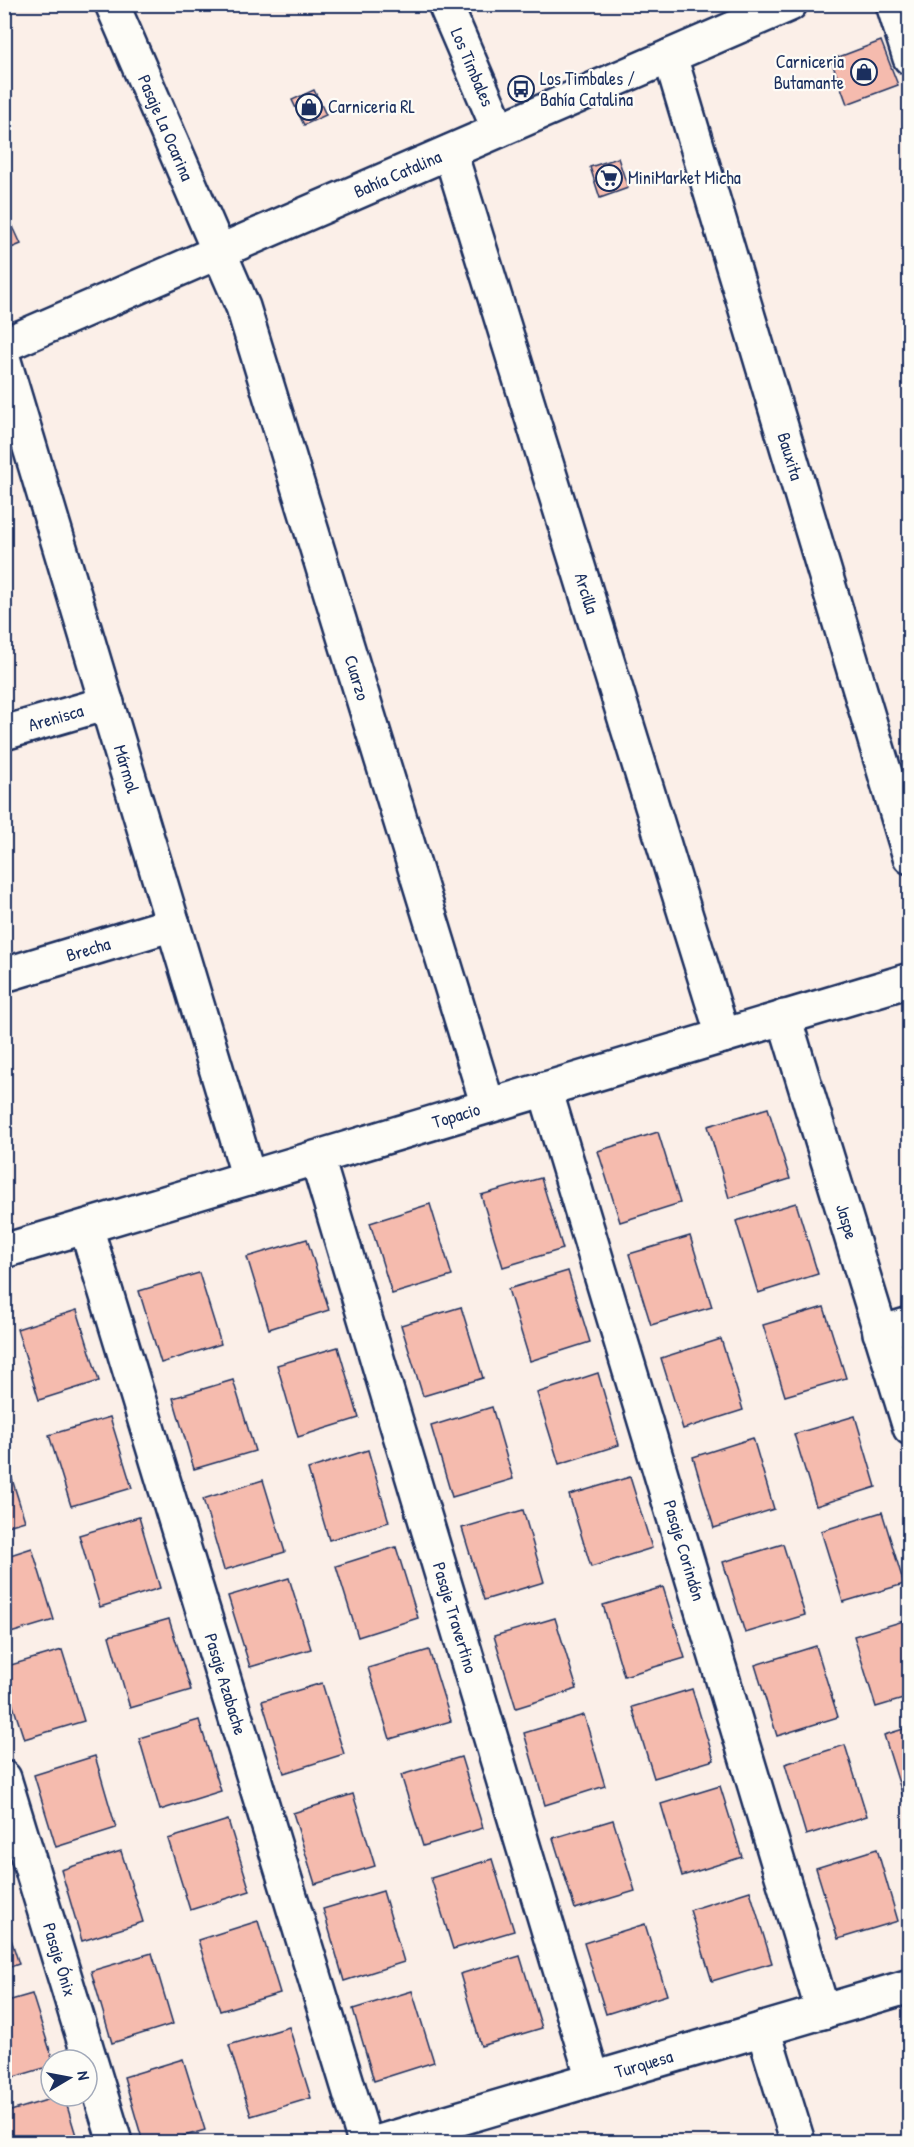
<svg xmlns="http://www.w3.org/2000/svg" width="914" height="2147" font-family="'Patrick Hand',sans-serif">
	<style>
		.building { fill: #f5bbae; stroke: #1b2f5e; stroke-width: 1.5 }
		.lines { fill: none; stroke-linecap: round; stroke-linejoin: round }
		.minor-casing { stroke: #1b2f5e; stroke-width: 38 }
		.tertiary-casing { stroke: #1b2f5e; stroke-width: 38 }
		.minor { stroke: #fdfcf7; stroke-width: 33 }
		.tertiary { stroke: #fdfcf7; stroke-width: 33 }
		.labels { text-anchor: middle; stroke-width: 4.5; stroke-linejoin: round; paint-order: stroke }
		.poi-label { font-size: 18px; fill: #1b2f5e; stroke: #fdfcf7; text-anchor: start }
		.street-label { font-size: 18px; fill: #1b2f5e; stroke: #fdfcf7 }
	</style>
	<rect width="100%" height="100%" fill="#fbefe8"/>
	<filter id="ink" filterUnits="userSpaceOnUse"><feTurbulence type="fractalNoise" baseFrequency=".0167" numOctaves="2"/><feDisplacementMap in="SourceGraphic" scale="12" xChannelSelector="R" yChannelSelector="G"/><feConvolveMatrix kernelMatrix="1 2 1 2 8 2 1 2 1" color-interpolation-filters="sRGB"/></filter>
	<g filter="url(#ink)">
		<g class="building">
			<polygon points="881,41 898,85 847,104 831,60"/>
			<polygon points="314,90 326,115 304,125 292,100"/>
			<polygon points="618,158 628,188 600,198 590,167"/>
			<polygon points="4,207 21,244 4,251"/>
			<polygon points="768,1108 790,1179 729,1198 708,1126"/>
			<polygon points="658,1132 680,1203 620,1222 598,1151"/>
			<polygon points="541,1178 563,1249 503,1267 481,1195"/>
			<polygon points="796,1203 818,1274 758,1293 736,1221"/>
			<polygon points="430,1204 452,1276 392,1294 370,1223"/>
			<polygon points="690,1236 712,1307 651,1325 629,1254"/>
			<polygon points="307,1239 329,1310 269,1329 247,1257"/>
			<polygon points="568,1271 590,1342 530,1361 508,1289"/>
			<polygon points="199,1273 221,1344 161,1363 139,1291"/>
			<polygon points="461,1307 483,1378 423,1396 401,1325"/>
			<polygon points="824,1307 846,1378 785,1396 763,1325"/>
			<polygon points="77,1310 99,1381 39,1400 17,1329"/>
			<polygon points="721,1339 743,1410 683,1429 661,1358"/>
			<polygon points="338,1347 359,1418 298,1437 277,1365"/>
			<polygon points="598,1373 619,1445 559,1464 537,1393"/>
			<polygon points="233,1380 255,1451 194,1469 173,1398"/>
			<polygon points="492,1407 513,1479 452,1497 431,1426"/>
			<polygon points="855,1416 876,1487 816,1506 794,1434"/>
			<polygon points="110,1417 132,1488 71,1506 49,1435"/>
			<polygon points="753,1438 774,1509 714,1528 693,1457"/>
			<polygon points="368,1450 389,1522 329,1540 308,1469"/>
			<polygon points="4,1453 25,1521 4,1527"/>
			<polygon points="630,1477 652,1548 591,1567 569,1495"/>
			<polygon points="263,1480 285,1552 224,1570 203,1499"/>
			<polygon points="523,1510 544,1582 484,1600 462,1528"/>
			<polygon points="882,1512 904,1584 843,1602 821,1531"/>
			<polygon points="139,1517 160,1588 100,1607 79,1535"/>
			<polygon points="783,1544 805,1615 745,1633 723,1562"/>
			<polygon points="396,1547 418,1618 358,1637 336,1566"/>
			<polygon points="32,1548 54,1620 4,1635 4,1557"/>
			<polygon points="289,1578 311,1649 250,1667 228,1596"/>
			<polygon points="663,1587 685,1658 624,1676 603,1605"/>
			<polygon points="555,1618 577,1689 516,1708 494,1636"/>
			<polygon points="169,1619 191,1690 130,1708 109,1636"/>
			<polygon points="910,1619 910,1697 876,1707 854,1636"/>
			<polygon points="816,1646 838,1717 777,1736 755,1665"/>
			<polygon points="62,1650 84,1721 24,1739 4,1678 4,1667"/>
			<polygon points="429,1650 451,1721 390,1739 368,1668"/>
			<polygon points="322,1683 344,1754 284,1773 262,1701"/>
			<polygon points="692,1689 714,1760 654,1778 632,1707"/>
			<polygon points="584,1715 605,1786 545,1805 524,1733"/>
			<polygon points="199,1720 221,1791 160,1810 139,1738"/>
			<polygon points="910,1727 910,1805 906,1806 884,1735"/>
			<polygon points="845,1745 867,1816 806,1835 785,1764"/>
			<polygon points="95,1756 116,1828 56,1847 34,1775"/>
			<polygon points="461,1757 483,1828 423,1846 401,1775"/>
			<polygon points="720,1786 742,1857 682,1876 661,1804"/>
			<polygon points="353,1794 375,1866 315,1884 293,1813"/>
			<polygon points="228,1820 250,1891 190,1910 168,1839"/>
			<polygon points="613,1820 635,1891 575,1909 553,1838"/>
			<polygon points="877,1849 898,1921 838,1939 816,1868"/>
			<polygon points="121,1851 143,1922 82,1941 61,1870"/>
			<polygon points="492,1859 514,1931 453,1949 431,1878"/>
			<polygon points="383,1891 404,1962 344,1981 323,1909"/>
			<polygon points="750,1891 772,1963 712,1981 690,1910"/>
			<polygon points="4,1917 19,1964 4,1969"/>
			<polygon points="258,1921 280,1993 220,2011 198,1940"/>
			<polygon points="645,1924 667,1995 606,2014 584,1943"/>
			<polygon points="152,1953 173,2024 112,2043 91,1971"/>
			<polygon points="520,1956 542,2028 481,2046 460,1974"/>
			<polygon points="412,1991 434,2062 374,2081 353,2009"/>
			<polygon points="32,1994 53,2060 51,2060 51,2066 4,2080 4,2002"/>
			<polygon points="289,2027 311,2098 251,2116 229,2045"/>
			<polygon points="183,2059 205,2130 164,2142 143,2142 124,2077"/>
			<polygon points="60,2096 64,2096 78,2142 12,2142 4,2113"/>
		</g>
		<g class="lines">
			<defs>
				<g id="minor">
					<path id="s1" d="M112 4 243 307 488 1106"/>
					<path id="s2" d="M445 4 499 130"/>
					<polyline points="893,4 910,58"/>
					<path id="s3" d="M670 56 910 857"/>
					<path id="s4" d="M450 152 723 1036"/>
					<path id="s5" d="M4 361 249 1178"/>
					<path id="s6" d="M4 733 107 703"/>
					<path id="s7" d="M4 975 173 924"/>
					<path id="s8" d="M784 1017 910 1428"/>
					<path id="s9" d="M545 1089 823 2012"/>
					<path id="s10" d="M317 1158 593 2079"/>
					<path id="s11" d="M86 1227 365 2142"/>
					<path id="s12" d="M4 1251 910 980"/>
					<polyline points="880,1333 910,1324"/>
					<path id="s13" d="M4 1778 115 2142"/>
					<polyline points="763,2029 798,2142"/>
					<path id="s14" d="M379 2142 910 1986"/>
				</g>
				<g id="tertiary">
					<path id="s15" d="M4 345 790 4"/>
				</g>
			</defs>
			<use href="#minor" class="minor-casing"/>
			<use href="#tertiary" class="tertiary-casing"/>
			<use href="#minor" class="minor"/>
			<use href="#tertiary" class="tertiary"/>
		</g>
	</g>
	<defs>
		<symbol id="shop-ring" viewBox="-11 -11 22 22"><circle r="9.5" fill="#fdfcf7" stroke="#1b2f5e" stroke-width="1.5"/><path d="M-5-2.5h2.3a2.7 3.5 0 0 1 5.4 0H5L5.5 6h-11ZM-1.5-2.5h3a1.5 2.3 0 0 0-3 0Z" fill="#1b2f5e"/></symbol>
		<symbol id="bus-ring" viewBox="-11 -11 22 22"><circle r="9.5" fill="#fdfcf7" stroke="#1b2f5e" stroke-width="1.5"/><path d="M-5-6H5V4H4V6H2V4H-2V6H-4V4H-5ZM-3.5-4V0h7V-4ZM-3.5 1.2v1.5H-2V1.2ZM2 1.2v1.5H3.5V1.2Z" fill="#1b2f5e"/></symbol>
		<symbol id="supermarket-ring" viewBox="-11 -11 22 22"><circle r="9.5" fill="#fdfcf7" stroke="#1b2f5e" stroke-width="1.5"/><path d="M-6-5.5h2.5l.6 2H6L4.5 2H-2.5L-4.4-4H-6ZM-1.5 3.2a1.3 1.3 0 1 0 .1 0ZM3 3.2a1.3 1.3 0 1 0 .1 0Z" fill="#1b2f5e"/></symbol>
	</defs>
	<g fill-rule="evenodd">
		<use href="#shop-ring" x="849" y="57" width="30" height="30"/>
		<use href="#bus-ring" x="506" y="74" width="30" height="30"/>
		<use href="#shop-ring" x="294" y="92" width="30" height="30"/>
		<use href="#supermarket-ring" x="594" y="163" width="30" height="30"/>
	</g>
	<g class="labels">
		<g class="poi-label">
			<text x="844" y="68" text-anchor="end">Carniceria<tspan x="844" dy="21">Butamante</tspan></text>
			<text x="540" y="85">Los Timbales /<tspan x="540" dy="21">Bahía Catalina</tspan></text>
			<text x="328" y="113">Carniceria RL</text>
			<text x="628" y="184">MiniMarket Micha</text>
		</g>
		<g class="street-label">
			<text dy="6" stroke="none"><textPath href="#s2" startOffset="69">Los Timbales</textPath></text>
			<text dy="6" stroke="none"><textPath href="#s1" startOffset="135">Pasaje La Ocarina</textPath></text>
			<text dy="6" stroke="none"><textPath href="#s15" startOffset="429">Bahía Catalina</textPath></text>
			<text dy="6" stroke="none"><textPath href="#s3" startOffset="418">Bauxita</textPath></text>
			<text dy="6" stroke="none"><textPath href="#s4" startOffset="462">Arcilla</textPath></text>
			<text dy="6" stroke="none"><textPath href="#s1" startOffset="718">Cuarzo</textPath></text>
			<text dy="6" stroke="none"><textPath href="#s6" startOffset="54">Arenisca</textPath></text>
			<text dy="6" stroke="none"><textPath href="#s5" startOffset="426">Mármol</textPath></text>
			<text dy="6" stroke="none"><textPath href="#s7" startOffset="88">Brecha</textPath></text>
			<text dy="6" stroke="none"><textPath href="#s12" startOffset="472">Topacio</textPath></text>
			<text dy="6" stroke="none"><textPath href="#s8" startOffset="214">Jaspe</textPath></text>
			<text dy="6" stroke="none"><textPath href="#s9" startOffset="482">Pasaje Corindón</textPath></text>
			<text dy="6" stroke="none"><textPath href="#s10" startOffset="480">Pasaje Travertino</textPath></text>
			<text dy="6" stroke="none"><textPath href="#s11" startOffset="478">Pasaje Azabache</textPath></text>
			<text dy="6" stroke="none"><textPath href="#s13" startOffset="190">Pasaje Ónix</textPath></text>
			<text dy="6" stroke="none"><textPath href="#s14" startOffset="276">Turquesa</textPath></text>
		</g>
	</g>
	<rect width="914" height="2147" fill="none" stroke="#fdfcf7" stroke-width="24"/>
	<rect x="12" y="12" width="890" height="2123" fill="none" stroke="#1b2f5e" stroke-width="2" filter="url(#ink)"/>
	<g transform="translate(69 2078) rotate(80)"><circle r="28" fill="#fdfcf7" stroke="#a3aaba" stroke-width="1.5"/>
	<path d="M0-4.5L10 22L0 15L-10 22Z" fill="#1b2f5e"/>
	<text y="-9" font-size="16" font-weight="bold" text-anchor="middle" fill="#1b2f5e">N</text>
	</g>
</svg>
